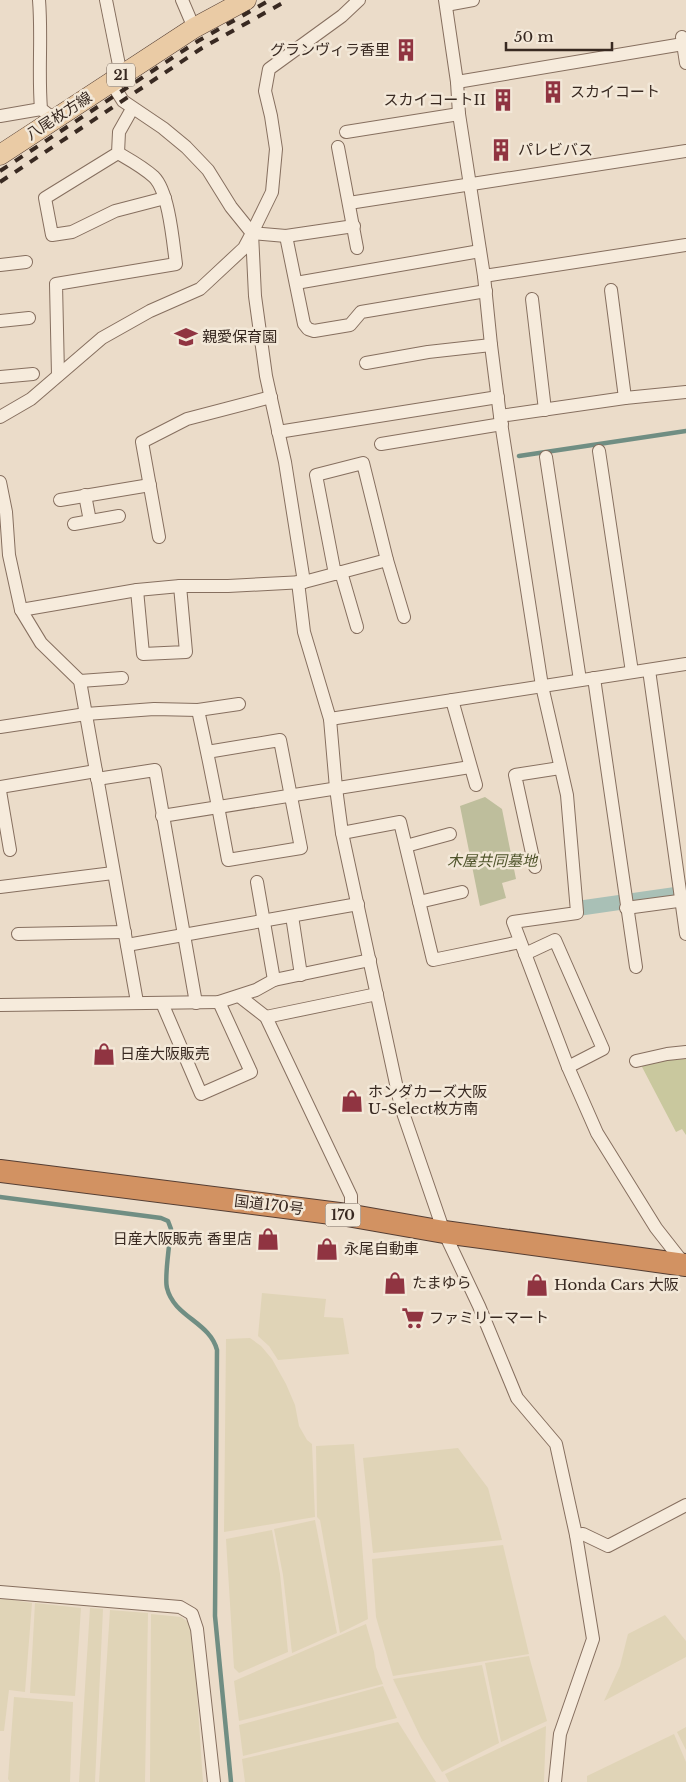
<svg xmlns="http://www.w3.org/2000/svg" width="686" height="1782" font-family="'Libre Baskerville','Noto Sans JP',serif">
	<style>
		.farmland { fill: #e0d4b7 }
		.green { fill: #c9c89e }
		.cemetery { fill: #bebe9c }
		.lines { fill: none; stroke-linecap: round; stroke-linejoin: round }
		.stream { stroke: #708e83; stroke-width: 4.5 }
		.canal { stroke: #a9c0b6; stroke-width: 15 }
		.street-casing { stroke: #866f5f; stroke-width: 14 }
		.primary-casing { stroke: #553e33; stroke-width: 21 }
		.highway-casing { stroke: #553e33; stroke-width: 24 }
		.street { stroke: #f6ebdc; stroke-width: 12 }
		.primary { stroke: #eacba5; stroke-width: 20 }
		.highway { stroke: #d29262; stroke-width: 22 }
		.rail { stroke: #382921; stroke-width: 4; stroke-dasharray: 9 9; stroke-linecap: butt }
		.labels { text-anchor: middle; stroke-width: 5; stroke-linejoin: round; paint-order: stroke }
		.shield { fill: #f3e8d8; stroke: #706258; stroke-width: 1 }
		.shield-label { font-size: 14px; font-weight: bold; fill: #382921 }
		.poi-label { font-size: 15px; fill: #382921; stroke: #f3e8d8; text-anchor: start }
		.street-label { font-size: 15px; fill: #382921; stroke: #f3e8d8 }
		.park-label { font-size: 15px; font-style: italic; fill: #4e532a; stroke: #f3e8d8 }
	</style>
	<rect width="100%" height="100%" fill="#ebdcc9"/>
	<g class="farmland">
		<polygon points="262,1293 326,1299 324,1317 343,1318 349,1354 278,1360 269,1346 258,1336"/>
		<polygon points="250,1338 261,1346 272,1359 286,1384 295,1405 299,1426 307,1440 312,1444 315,1517 224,1532 226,1339"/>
		<polygon points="354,1444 368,1619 340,1633 320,1520 317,1517 316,1446"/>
		<polygon points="458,1448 488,1488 502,1540 373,1553 363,1458"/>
		<polygon points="315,1520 337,1633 292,1653 283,1575 274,1529"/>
		<polygon points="272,1530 280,1574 288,1652 239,1673 234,1668 226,1539"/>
		<polygon points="503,1545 529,1654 393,1676 376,1617 372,1559"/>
		<polygon points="0,1598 32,1603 25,1692 9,1690 4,1731 0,1731"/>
		<polygon points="35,1603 81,1608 75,1696 30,1693"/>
		<polygon points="90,1608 103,1609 95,1782 79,1782"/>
		<polygon points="110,1610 148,1613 145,1782 99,1782"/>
		<polygon points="151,1614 181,1617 188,1622 193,1634 203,1782 150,1782"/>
		<polygon points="665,1615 686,1641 686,1657 604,1701 620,1666 628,1634"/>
		<polygon points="366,1624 374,1652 376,1667 383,1684 239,1721 234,1681"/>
		<polygon points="529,1656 547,1721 501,1742 485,1663"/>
		<polygon points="482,1665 499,1743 442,1772 421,1738 393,1679"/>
		<polygon points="383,1686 397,1718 243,1756 239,1725"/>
		<polygon points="14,1697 73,1702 70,1782 10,1782 8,1779"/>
		<polygon points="398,1722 436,1782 245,1782 242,1759"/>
		<polygon points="546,1726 544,1782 449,1782 445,1774"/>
		<polygon points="686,1727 686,1750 677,1732"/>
		<polygon points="674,1734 686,1762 686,1782 587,1782 587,1776"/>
	</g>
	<polygon class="green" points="686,1057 686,1135 682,1129 676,1132 641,1065"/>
	<polygon class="cemetery" points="485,797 502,809 516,879 502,883 506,898 480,906 460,806"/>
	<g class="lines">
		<g class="stream">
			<polyline points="519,456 686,431"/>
			<path d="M0 1197 161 1218 168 1221 171 1229C170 1241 164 1278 167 1288 174 1317 210 1322 217 1350L215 1616 231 1782"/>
		</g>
		<polyline class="canal" points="581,908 686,893"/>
		<defs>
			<g id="street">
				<path d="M39 0C42 36 38 72 41 109L54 119"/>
				<polyline points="106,0 121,75"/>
				<polyline points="182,0 194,28"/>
				<polyline points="445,0 457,82 459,114 484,276 491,345 500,416 542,686 567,795 577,912 577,913 513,922 568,1067 597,1133 656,1228 685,1265"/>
				<polyline points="446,5 473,0"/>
				<polyline points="682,37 686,63"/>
				<polyline points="111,82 123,101 163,128 186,147 208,170 231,207 252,233 286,236 354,226"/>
				<polyline points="457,82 683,44"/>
				<polyline points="132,109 119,132 118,153 45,198 52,235 72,232 115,211 165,198"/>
				<polyline points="0,116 41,109"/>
				<polyline points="346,132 459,114"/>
				<polyline points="338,147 357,248"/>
				<polyline points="349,203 686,151"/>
				<polyline points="286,236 304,324 308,329 314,331 350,325 361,312 486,291"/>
				<polyline points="0,265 26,262"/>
				<polyline points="484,276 686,245"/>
				<polyline points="296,283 480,251"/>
				<polyline points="611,290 625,398"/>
				<polyline points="532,299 545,410"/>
				<polyline points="0,321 29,318"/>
				<polyline points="366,363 428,352 491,345"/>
				<path d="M58 375 56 284 176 264C173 242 169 192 154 177 143 167 130 160 118 153"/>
				<polyline points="0,377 33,374"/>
				<polyline points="500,416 625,398 686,392"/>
				<polyline points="0,417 31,399 102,338 150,311 200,289 244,248 252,233"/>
				<polyline points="278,432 498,397"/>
				<polyline points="381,444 502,424"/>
				<polyline points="599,451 632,672"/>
				<polyline points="546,457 580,680"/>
				<polyline points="0,482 6,512 9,555 21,610 41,643 80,681 137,1002"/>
				<polyline points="85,495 90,521"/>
				<polyline points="60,500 150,485"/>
				<polyline points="74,524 119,516"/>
				<polyline points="159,537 142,442 187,419 271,397"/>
				<polyline points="341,572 357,627"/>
				<polyline points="335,574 316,475 363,463 387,560 404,617"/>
				<polyline points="298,582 304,632 330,719 336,788 342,833 401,1107 444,1232 479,1306 517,1398 556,1444 576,1535 593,1639 560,1734 555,1782"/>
				<polyline points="304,582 285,462 266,376 255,296 252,233 272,192 276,149 271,116 265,91 269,69 342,16 359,0"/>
				<polyline points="137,590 143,654 186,652 180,586"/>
				<polyline points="21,610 137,590 180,586 228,586 304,582 387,560"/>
				<polyline points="649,670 686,934"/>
				<polyline points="594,678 636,967"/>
				<polyline points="80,681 122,678"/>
				<polyline points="452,700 476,785"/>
				<path d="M198 710C209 760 219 810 228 860L301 848 280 740 207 752"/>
				<polyline points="330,719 686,664"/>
				<polyline points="0,727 86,714 154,709 198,710 239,704"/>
				<polyline points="97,779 155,770 196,1003"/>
				<polyline points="0,787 96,771"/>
				<polyline points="0,791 10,850"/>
				<polyline points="162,816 470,767"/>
				<polyline points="342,833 400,822 433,960 520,942"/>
				<polyline points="406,846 450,834"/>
				<polyline points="535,867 515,775 560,768"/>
				<polyline points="257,882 274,980"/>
				<polyline points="0,887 113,873"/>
				<polyline points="419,902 462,892"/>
				<polyline points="626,908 686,900"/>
				<polyline points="292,916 301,975"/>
				<polyline points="18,934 125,932"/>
				<polyline points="127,945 358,904"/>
				<polyline points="525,954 555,940 603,1049 568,1067"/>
				<polyline points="239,996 266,1017 351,1196 351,1216"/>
				<polyline points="162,1003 201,1094 251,1072 219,1002"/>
				<polyline points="0,1005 219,1002 256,990 274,980 370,960"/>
				<polyline points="266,1017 377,994"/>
				<polyline points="636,1061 667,1054 686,1052"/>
				<polyline points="576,1535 583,1534 608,1546 686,1505"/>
				<polyline points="0,1592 180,1607 192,1614 197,1629 214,1782"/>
			</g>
			<polyline id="primary" points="0,155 194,28 246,0"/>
			<polyline id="highway" points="0,1171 347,1215 444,1232 686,1265"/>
		</defs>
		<use href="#street" class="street-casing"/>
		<use href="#primary" class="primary-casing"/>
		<use href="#highway" class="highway-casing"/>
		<use href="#street" class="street"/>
		<use href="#primary" class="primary"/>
		<use href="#highway" class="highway"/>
		<g class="rail">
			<polyline points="0,171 198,41 270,0"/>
			<polyline points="0,182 202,48 288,0"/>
		</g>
	</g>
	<defs>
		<symbol id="building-bare" viewBox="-9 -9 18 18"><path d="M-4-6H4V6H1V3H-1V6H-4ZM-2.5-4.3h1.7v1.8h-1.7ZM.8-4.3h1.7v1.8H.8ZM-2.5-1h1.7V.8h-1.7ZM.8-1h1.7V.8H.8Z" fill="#903441" stroke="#f3e8d8" stroke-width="2.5" paint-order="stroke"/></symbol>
		<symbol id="school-bare" viewBox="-9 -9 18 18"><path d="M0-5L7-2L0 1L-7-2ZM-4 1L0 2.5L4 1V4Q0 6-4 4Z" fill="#903441" stroke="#f3e8d8" stroke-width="2.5" paint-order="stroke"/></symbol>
		<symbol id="shop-bare" viewBox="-9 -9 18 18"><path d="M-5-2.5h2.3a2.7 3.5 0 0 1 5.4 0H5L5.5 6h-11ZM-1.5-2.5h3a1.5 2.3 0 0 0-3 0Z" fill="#903441" stroke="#f3e8d8" stroke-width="2.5" paint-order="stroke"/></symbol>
		<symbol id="supermarket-bare" viewBox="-9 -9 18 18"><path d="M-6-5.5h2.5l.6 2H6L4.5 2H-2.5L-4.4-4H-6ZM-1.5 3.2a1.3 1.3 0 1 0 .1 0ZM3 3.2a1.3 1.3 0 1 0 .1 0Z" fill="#903441" stroke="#f3e8d8" stroke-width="2.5" paint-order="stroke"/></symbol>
	</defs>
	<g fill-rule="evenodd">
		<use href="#building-bare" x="390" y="34" width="32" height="32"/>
		<use href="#building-bare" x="537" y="76" width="32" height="32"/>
		<use href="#building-bare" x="487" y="84" width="32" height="32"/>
		<use href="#building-bare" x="485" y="134" width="32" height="32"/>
		<use href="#school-bare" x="170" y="321" width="32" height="32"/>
		<use href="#shop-bare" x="88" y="1038" width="32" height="32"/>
		<use href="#shop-bare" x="336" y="1085" width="32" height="32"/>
		<use href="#shop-bare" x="252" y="1223" width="32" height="32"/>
		<use href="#shop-bare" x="311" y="1233" width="32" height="32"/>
		<use href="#shop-bare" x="379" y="1267" width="32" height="32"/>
		<use href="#shop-bare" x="521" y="1269" width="32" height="32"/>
		<use href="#supermarket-bare" x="397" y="1302" width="32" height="32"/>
	</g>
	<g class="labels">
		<g class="shield">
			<rect x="107" y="63.5" width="28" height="23" rx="4"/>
			<rect x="325.5" y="1203.5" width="35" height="23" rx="4"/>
		</g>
		<g class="shield-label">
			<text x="121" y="80">21</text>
			<text x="343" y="1220">170</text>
		</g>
		<g class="poi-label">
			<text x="390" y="55" text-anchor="end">グランヴィラ香里</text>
			<text x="570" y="97">スカイコート</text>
			<text x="486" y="105" text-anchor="end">スカイコートII</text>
			<text x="518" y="155">パレビバス</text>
			<text x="202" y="342">親愛保育園</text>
			<text x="120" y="1059">日産大阪販売</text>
			<text x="368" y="1097">ホンダカーズ大阪<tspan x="368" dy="17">U-Select枚方南</tspan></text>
			<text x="252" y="1244" text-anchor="end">日産大阪販売 香里店</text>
			<text x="344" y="1254">永尾自動車</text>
			<text x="412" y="1288">たまゆら</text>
			<text x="554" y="1290">Honda Cars 大阪</text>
			<text x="429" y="1323">ファミリーマート</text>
		</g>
		<g class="street-label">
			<text transform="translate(59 116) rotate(-33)" y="5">八尾枚方線</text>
			<text transform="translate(269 1205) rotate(7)" y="5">国道170号</text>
		</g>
		<g class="park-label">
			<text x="492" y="866">木屋共同墓地</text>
		</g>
	</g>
	<path d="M506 42v8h106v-8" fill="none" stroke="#382921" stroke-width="2.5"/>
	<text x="514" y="42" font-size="15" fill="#382921" stroke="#f3e8d8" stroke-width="4" paint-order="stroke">50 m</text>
</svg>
